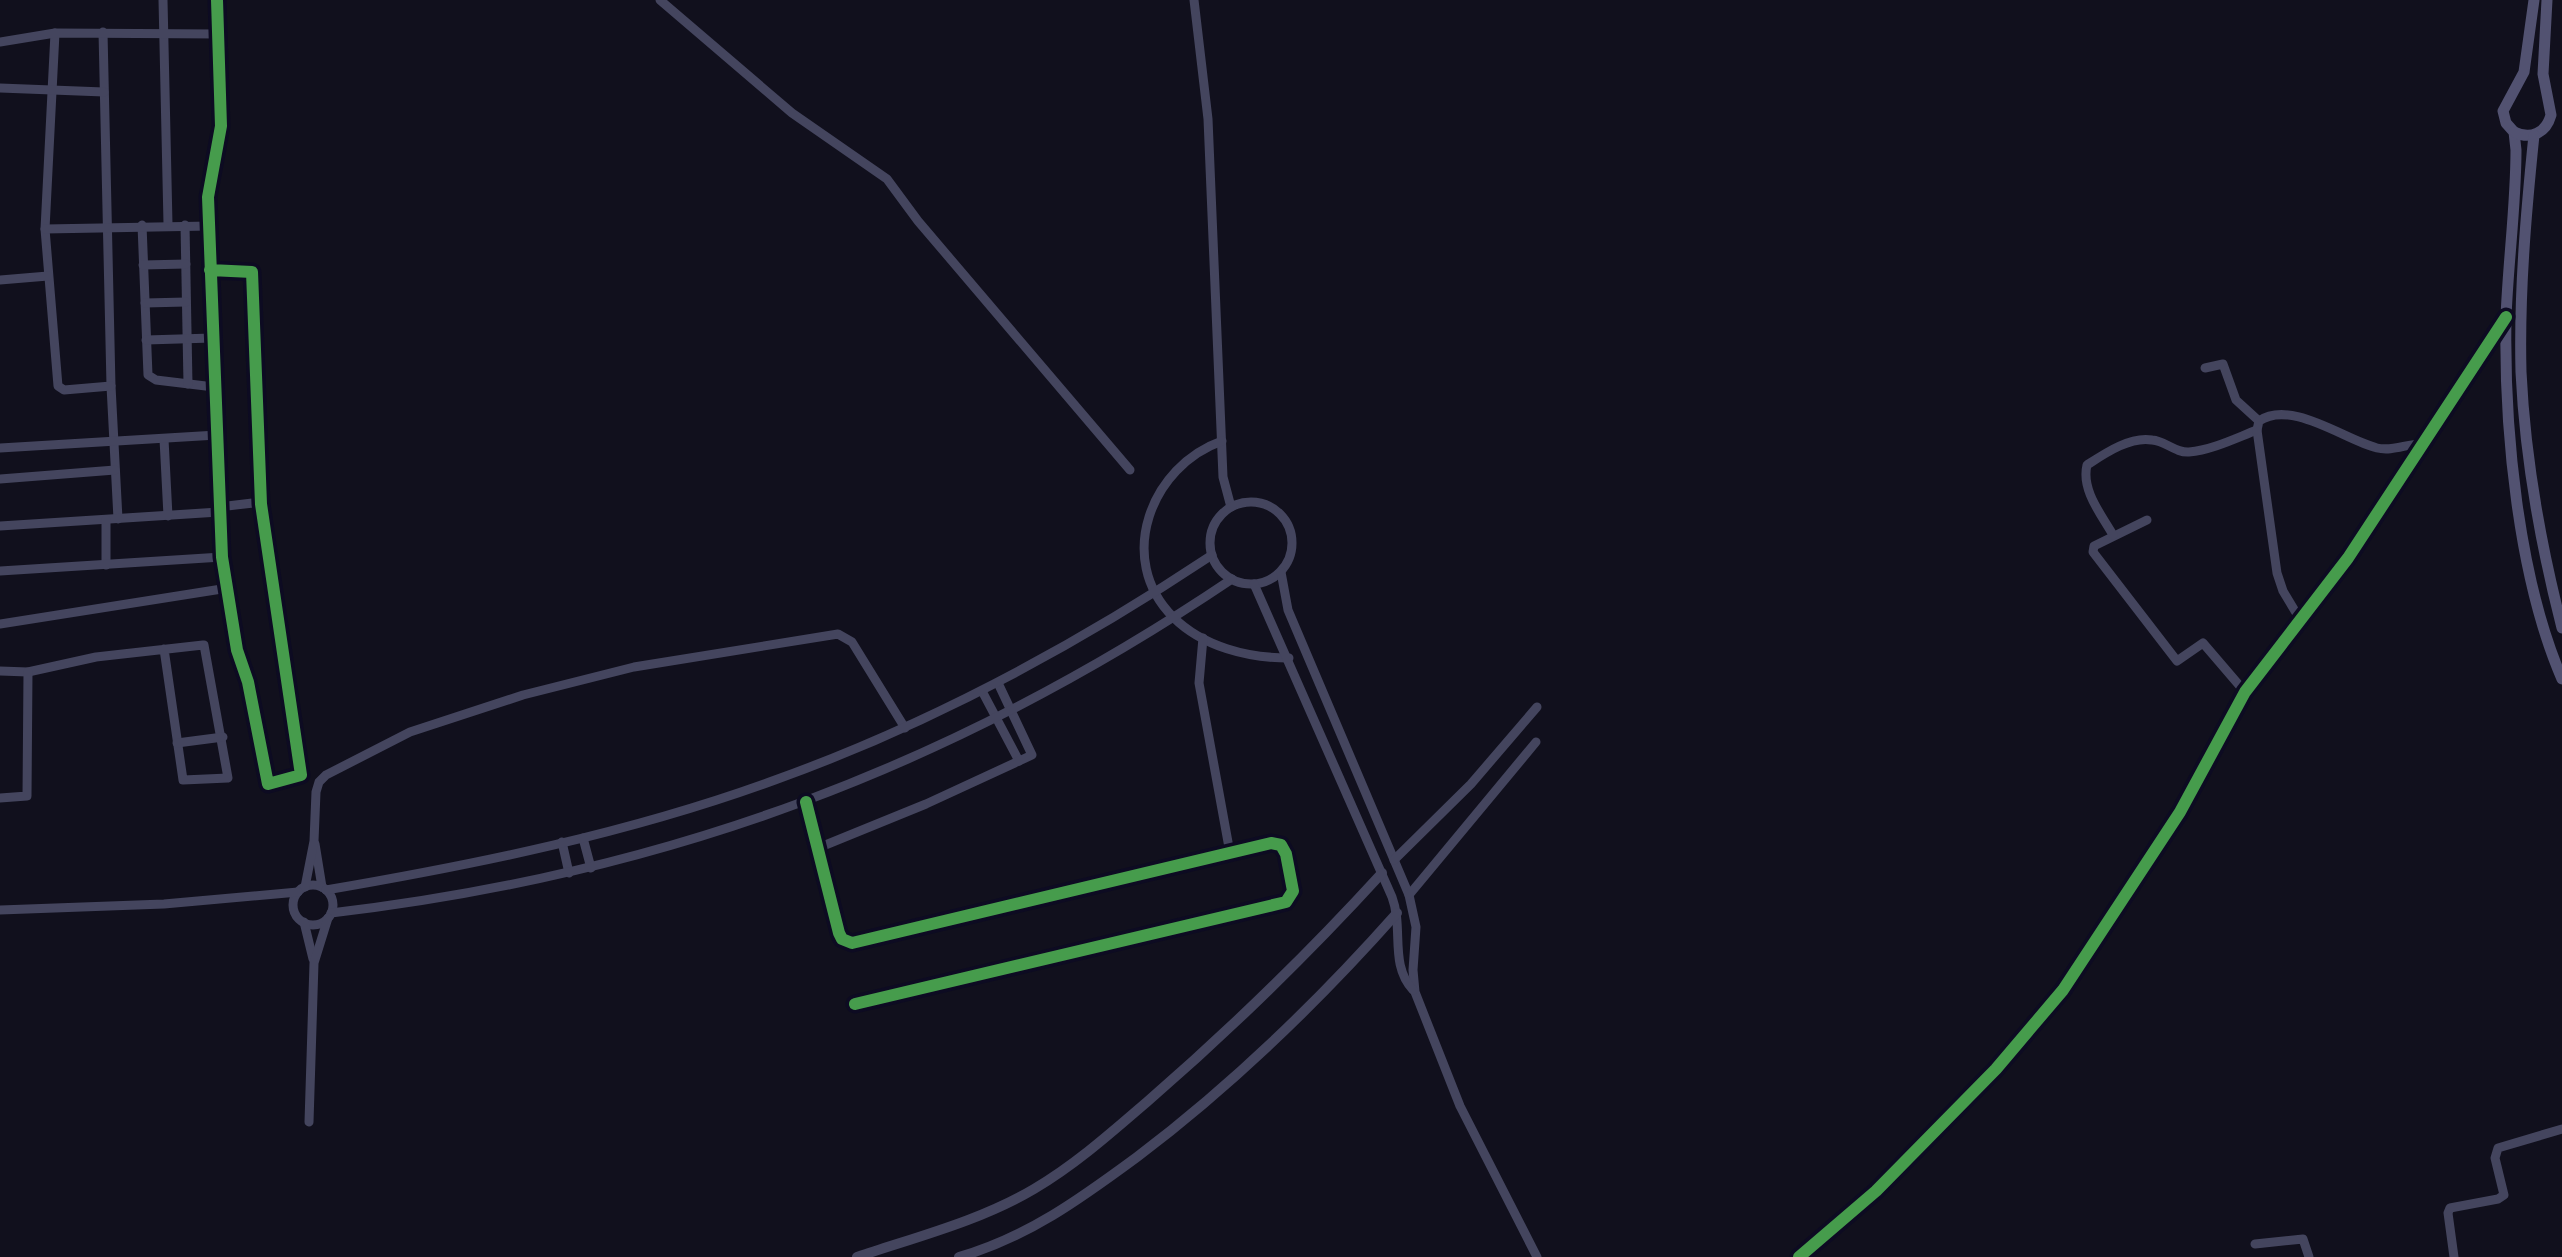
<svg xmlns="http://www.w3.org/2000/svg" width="2562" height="1257" font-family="Signika,sans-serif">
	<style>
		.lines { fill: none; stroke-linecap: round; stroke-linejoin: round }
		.minor { stroke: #44455e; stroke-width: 9 }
		.tertiary { stroke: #44455e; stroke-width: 10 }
		.secondary { stroke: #525271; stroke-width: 11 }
		.cycleway-casing { stroke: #0d0b22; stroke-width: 19 }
		.cycleway { stroke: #469c4c; stroke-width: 12 }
	</style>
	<rect width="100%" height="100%" fill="#11101d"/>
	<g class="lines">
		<g class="minor">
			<polyline points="163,0 168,224"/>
			<polyline points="660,0 792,113 887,179 918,221 1130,470"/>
			<polyline points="1194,0 1208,119 1223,477 1231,507"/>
			<polyline points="103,32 111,386 118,519"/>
			<polyline points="55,33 45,229 58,386 64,390 111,386"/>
			<polyline points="0,42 55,33 219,34"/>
			<polyline points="0,88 104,92"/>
			<polyline points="142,225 148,375 156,380 214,387"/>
			<polyline points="185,225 188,384"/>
			<polyline points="45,229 210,226"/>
			<polyline points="143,265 186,264"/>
			<polyline points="210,270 252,272 261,504 301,775 268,784 248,682 237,650 222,557 208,197 221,126 217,0"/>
			<polyline points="0,280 48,276"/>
			<polyline points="145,303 186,302"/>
			<polyline points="146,340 212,338"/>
			<polyline points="2205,368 2223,364 2236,400 2259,421"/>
			<polyline points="164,439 168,516"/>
			<path d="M1222 441C1151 466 1115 559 1173 617 1203 647 1248 658 1289 658"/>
			<polyline points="0,448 217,435"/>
			<polyline points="0,479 115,470"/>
			<circle cx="1251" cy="543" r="41"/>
			<polyline points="219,507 261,502"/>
			<polyline points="2147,520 2094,546 2093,552 2177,661 2203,643 2245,692"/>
			<polyline points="0,526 219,512"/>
			<path d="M2113 535C2101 514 2081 490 2087 465 2104 454 2130 436 2152 440 2166 441 2175 453 2189 452 2212 450 2236 438 2257 430"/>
			<polyline points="106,565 106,520"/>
			<polyline points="0,571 222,557"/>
			<polyline points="1281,572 1288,610 1409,895 1416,927 1413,970 1415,992 1460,1106 1537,1257"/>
			<path d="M1254 584 1392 897C1404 929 1389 964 1413 990"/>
			<path d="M2301 621 2283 591 2277 573 2257 430 2259 421C2291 399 2345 440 2377 448 2393 452 2408 443 2423 444"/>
			<polyline points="0,624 228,588"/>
			<polyline points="1203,638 1199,683 1230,853"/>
			<polyline points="0,671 28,672 96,657 203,645 204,645 228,778 183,780 164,649"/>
			<polyline points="982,691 1019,761"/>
			<polyline points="177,743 223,737"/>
			<polyline points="0,798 27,796 28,672"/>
			<polyline points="806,802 839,933 842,939 852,943 1271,843 1281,845 1286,854 1293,891 1286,902 855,1004"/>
			<polyline points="583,838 591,868"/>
			<polyline points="562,842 569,873"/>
			<polyline points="315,844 322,887"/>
			<polyline points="818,848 926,804 1032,755 998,683"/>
			<polyline points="1394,860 1471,784 1537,707"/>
			<circle cx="313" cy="905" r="20"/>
			<polyline points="305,887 314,841 316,792 319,782 326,775 410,732 523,695 634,667 838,634 852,642 905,728"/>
			<path d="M326 890C478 864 630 833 775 780 931 724 1075 646 1212 555"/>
			<polyline points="1409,895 1536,742"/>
			<polyline points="0,910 164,904 298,892"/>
			<path d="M331 913C666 874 953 767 1232 579"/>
			<polyline points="304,922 313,959"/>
			<polyline points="309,1122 314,963 328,918"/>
			<polyline points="2255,1244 2303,1239 2309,1257"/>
			<polyline points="1799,1257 1876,1191 1996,1069 2063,990 2180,812 2245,692 2348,558 2505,319"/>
			<polyline points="2454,1257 2448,1213 2450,1208 2498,1199 2504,1195 2495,1158 2498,1148 2562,1129"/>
		</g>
		<g class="tertiary">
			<path d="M857 1257C916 1237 980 1221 1034 1189 1075 1165 1112 1132 1148 1101 1231 1029 1308 954 1382 873"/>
			<path d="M959 1257C1028 1237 1080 1199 1137 1157 1232 1085 1318 1002 1397 913"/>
		</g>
		<g class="secondary">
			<path d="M2534 0 2524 72 2503 111 2506 123 2514 132 2516 150C2516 206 2508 262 2506 318 2504 429 2518 577 2562 679"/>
			<path d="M2514 132C2531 140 2546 133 2551 115L2543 74 2547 0"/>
			<path d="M2534 135C2526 213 2519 293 2521 372 2525 457 2541 546 2562 628"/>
		</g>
		<defs>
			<g id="cycleway">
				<polyline points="210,270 252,272 261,504 301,775 268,784 248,682 237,650 222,557 208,197 221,126 217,0"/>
				<polyline points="806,802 839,933 842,939 852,943 1271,843 1281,845 1286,854 1293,891 1286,902 855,1004"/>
				<polyline points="1799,1257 1876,1191 1996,1069 2063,990 2180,812 2245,692 2348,558 2506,317"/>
			</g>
		</defs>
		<use href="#cycleway" class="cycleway-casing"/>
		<use href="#cycleway" class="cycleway"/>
	</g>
</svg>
